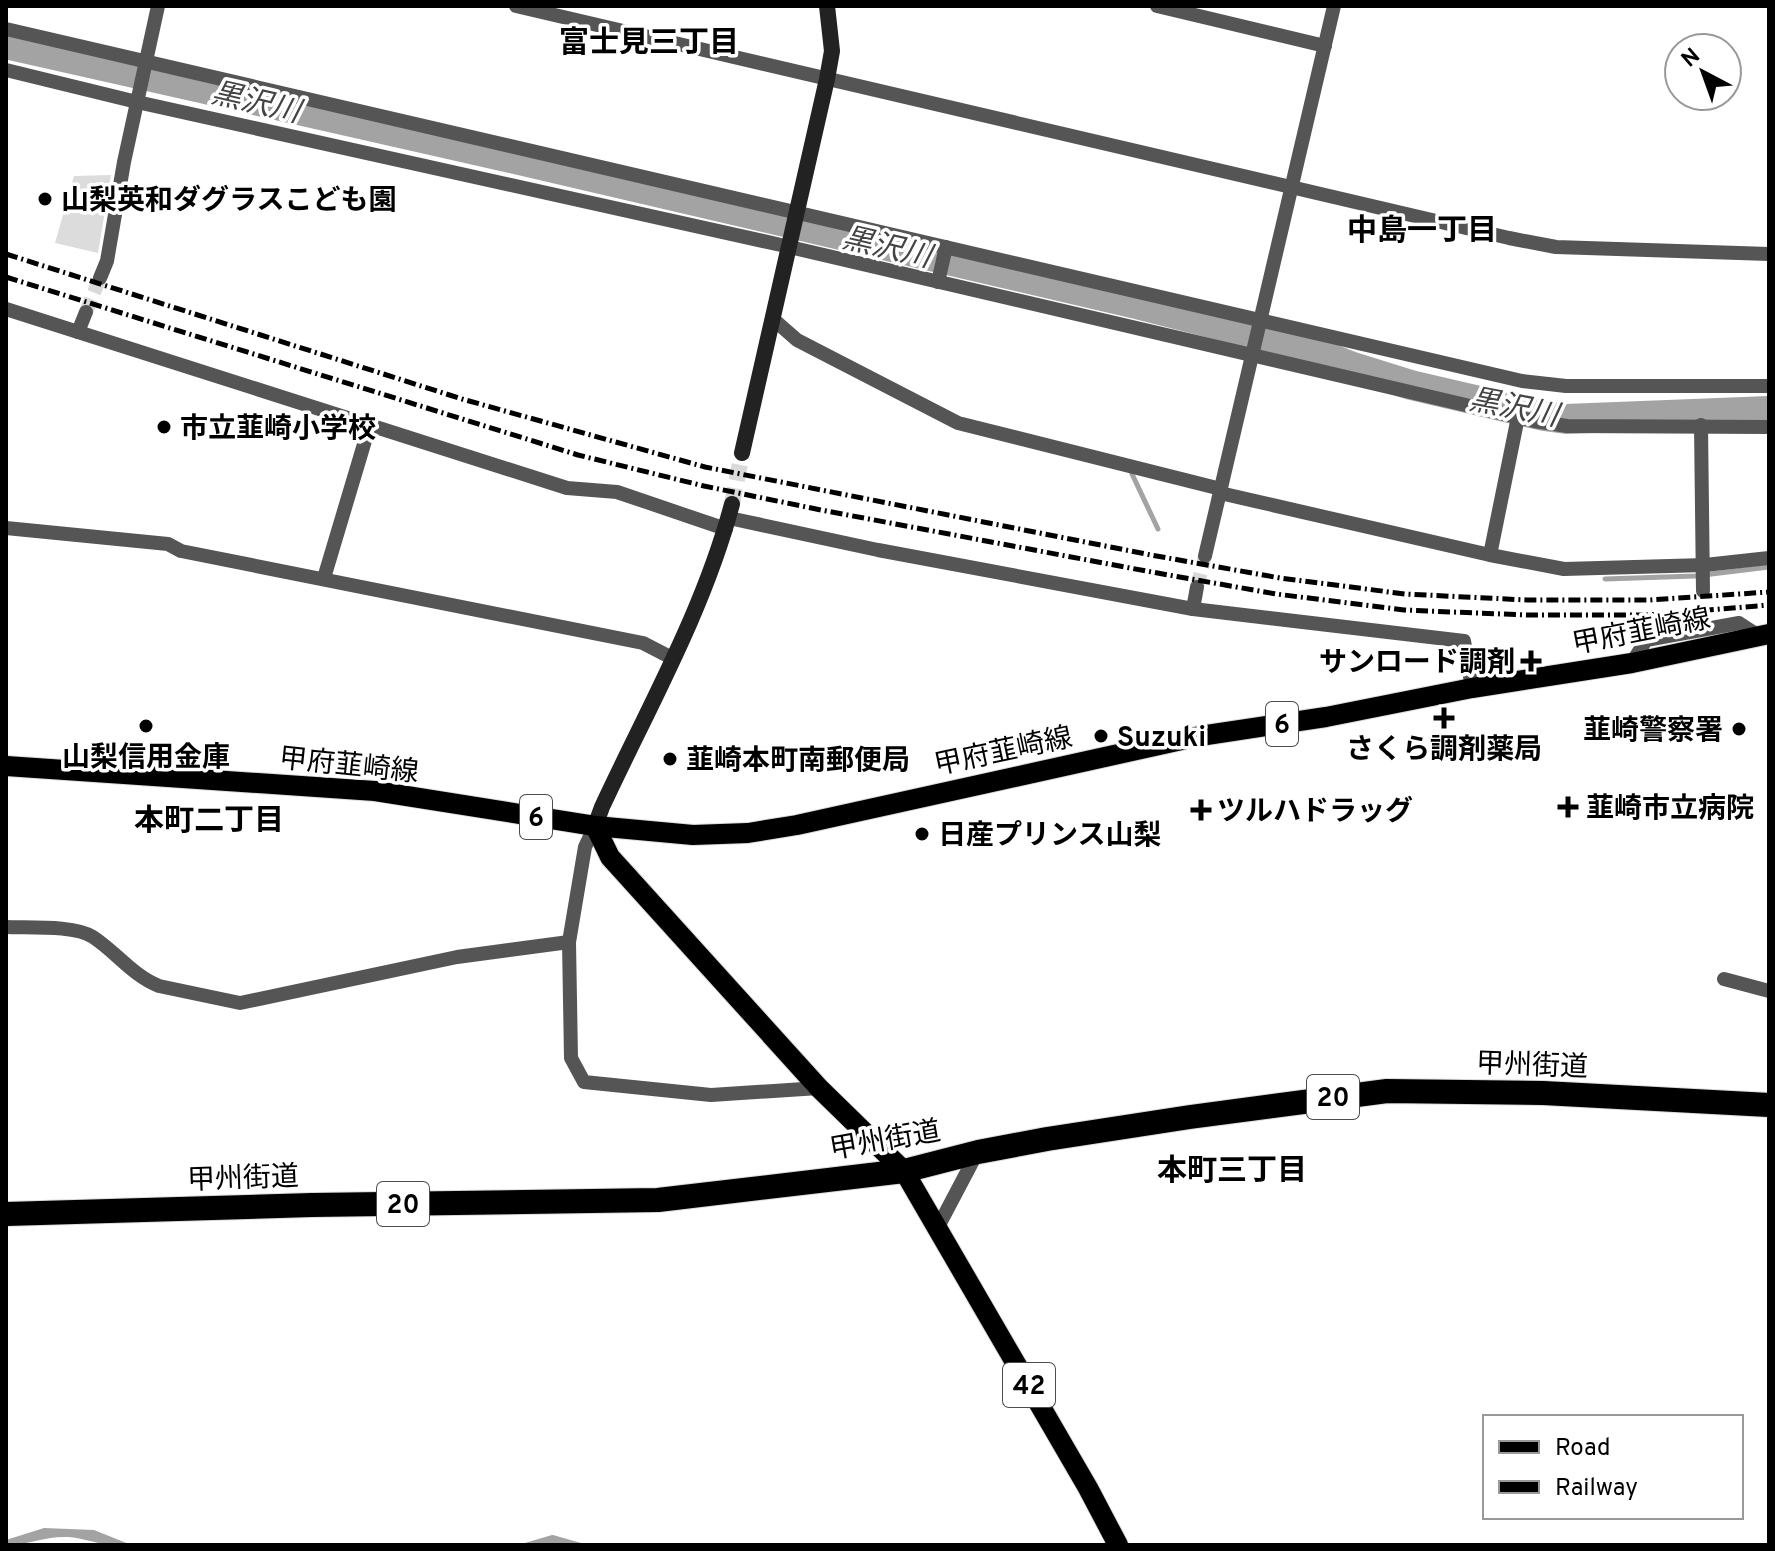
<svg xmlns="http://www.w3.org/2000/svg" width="1775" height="1551" font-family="Overpass,'Noto Sans JP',sans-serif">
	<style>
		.green { fill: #dcdcdc }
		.water { fill: #a3a3a3 }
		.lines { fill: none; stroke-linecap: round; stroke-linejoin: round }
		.stream { stroke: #a3a3a3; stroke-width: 5 }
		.river { stroke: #a3a3a3; stroke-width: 30 }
		.street-tunnel { stroke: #d9d9d9; stroke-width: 14; stroke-dasharray: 14 7; stroke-linecap: butt }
		.secondary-tunnel { stroke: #d9d9d9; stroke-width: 16; stroke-dasharray: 16 8; stroke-linecap: butt }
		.primary-casing { stroke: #dbdbdb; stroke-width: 22 }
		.highway-casing { stroke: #dbdbdb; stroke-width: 26 }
		.street { stroke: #555; stroke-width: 14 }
		.secondary { stroke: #222; stroke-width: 16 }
		.primary { stroke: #000; stroke-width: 20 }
		.highway { stroke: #000; stroke-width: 24 }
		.rail { stroke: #000; stroke-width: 5; stroke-dasharray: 12 4 2 4; stroke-linecap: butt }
		.poi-dot { fill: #000; stroke: #fff; stroke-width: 3 }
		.labels { text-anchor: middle; stroke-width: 7; stroke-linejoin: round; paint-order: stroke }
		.shield { fill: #fff; stroke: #4c4c4c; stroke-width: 2 }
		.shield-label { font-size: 26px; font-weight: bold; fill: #000 }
		.poi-label { font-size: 28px; font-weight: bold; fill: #000; stroke: #fff; text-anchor: start }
		.street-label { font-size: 28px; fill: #000; stroke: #fff }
		.neighbourhood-label { font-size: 30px; font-weight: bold; fill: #000; stroke: #fff }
		.water-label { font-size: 30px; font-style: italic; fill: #444; stroke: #fff }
	</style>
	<rect width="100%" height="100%" fill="#fff"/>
	<polygon class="green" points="111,175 98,253 55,243 74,176"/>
	<g class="water">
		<path d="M44 1528 94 1530 129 1544 144 1545C133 1545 122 1546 112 1545 97 1544 83 1538 68 1537 44 1536 30 1545 6 1545V1540Z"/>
		<polygon points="552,1535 553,1535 588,1545 518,1545"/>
	</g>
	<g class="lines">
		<g class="stream">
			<polyline points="1132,474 1158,529"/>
			<polyline points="1605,579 1695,576 1769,567"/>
		</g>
		<polyline class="river" points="6,44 511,158 1136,304 1297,345 1350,366 1411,385 1544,416 1566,419 1769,411"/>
		<g class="street-tunnel">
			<polyline points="86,312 100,278"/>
			<polyline points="1197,587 1205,556"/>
		</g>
		<polyline class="secondary-tunnel" points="732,504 742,453"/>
		<defs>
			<g id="primary">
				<polyline points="6,766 375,791 595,826 693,835 748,833 797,825 1200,736 1326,717 1472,688 1632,663 1769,634"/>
				<polyline points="595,826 610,857 819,1088 904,1171 1088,1488 1118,1545"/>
			</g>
			<polyline id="highway" points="6,1214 312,1205 658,1200 904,1171 978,1152 1047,1139 1190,1117 1387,1091 1543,1093 1769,1105"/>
		</defs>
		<use href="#primary" class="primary-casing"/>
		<use href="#highway" class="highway-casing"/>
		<g class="street">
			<polyline points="516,6 1509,238 1556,247 1769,254"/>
			<polyline points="1157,6 1325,46"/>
			<polyline points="6,29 1522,381 1566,386 1769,386"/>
			<polyline points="6,70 137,102 781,245 1534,421 1567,426 1769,427"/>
			<polyline points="100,278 107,261 124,162 158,6"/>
			<polyline points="938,282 946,247"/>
			<polyline points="6,309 567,488 617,492 726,529"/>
			<polyline points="773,319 797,340 958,423 1221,489"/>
			<polyline points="78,332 86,312"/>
			<polyline points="1701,425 1703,591"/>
			<polyline points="1220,493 1490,555 1564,569 1705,565 1769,558"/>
			<polyline points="729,518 878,550 1193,609 1464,641 1472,688"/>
			<polyline points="6,528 168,544 181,551 643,643 672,658"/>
			<polyline points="1490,555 1518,417"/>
			<polyline points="1205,556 1334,6"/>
			<polyline points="324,578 370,424"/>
			<polyline points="1193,609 1197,587"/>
			<polyline points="1632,663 1646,640 1739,623 1759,636"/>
			<polyline points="595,826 585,847 569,942 571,1058 584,1082 711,1095 819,1088"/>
			<path d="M6 927C29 928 75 925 93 937 116 952 133 976 159 986L240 1003 457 957 569 942"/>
			<polyline points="1724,979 1769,991"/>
			<polyline points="938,1227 977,1153"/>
		</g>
		<g class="secondary">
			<polyline points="742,453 827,79 832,51 827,6"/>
			<path d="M595 826 602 807C648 708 704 610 732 504"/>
		</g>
		<use href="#primary" class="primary"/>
		<use href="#highway" class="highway"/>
		<g class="rail">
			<polyline points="6,254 462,399 705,467 1151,555 1280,578 1405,594 1527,600 1649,600 1769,592"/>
			<polyline points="6,277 578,455 704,486 821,510 1146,571 1276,594 1404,610 1526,615 1648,615 1769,605"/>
		</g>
	</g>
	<g class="poi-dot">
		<circle cx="45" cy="199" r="8"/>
		<circle cx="164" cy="427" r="8"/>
		<path d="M1527 649h8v8h8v8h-8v8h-8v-8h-8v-8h8z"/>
		<path d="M1440 706h8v8h8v8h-8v8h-8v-8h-8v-8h8z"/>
		<circle cx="146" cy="726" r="8"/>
		<circle cx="1739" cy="729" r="8"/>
		<circle cx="1101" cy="736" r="8"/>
		<circle cx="670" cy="759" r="8"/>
		<path d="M1564 795h8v8h8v8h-8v8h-8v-8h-8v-8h8z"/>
		<path d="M1197 798h8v8h8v8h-8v8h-8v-8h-8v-8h8z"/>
		<circle cx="922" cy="834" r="8"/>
	</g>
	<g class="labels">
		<g class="shield">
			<rect x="1266" y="702" width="32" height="44" rx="6"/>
			<rect x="520" y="795" width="32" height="44" rx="6"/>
			<rect x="1307" y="1075" width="52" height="44" rx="6"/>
			<rect x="377" y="1182" width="52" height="44" rx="6"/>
			<rect x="1003" y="1363" width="52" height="44" rx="6"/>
		</g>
		<g class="shield-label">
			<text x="1282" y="733">6</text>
			<text x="536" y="826">6</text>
			<text x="1333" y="1106">20</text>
			<text x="403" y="1213">20</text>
			<text x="1029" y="1394">42</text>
		</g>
		<g class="poi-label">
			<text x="61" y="209">山梨英和ダグラスこども園</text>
			<text x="180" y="437">市立韮崎小学校</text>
			<text x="1515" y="671" text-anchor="end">サンロード調剤</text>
			<text x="1723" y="739" text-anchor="end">韮崎警察署</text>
			<text x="1117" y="746">Suzuki</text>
			<text x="1444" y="758" text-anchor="middle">さくら調剤薬局</text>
			<text x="146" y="766" text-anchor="middle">山梨信用金庫</text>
			<text x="686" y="769">韮崎本町南郵便局</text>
			<text x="1586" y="817">韮崎市立病院</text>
			<text x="1217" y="820">ツルハドラッグ</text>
			<text x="938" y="844">日産プリンス山梨</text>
		</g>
		<g class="street-label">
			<text transform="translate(1641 630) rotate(-11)" y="10">甲府韮崎線</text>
			<text transform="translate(1003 750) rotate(-12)" y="10">甲府韮崎線</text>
			<text transform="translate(349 764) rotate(6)" y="10">甲府韮崎線</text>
			<text transform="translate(1532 1064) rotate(2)" y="10">甲州街道</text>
			<text transform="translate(885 1139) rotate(-10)" y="10">甲州街道</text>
			<text transform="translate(243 1177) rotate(-2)" y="10">甲州街道</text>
		</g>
		<g class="neighbourhood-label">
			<text x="649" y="52">富士見三丁目</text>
			<text x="1422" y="240">中島一丁目</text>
			<text x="209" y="830">本町二丁目</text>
			<text x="1232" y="1180">本町三丁目</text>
		</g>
		<g class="water-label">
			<text transform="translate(256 102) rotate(13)" y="10">黒沢川</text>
			<text transform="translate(887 247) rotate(13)" y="10">黒沢川</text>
			<text transform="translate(1514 407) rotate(11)" y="10">黒沢川</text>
		</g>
	</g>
	<rect width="1775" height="1551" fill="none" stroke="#000000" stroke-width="16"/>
	<rect x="1483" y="1415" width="260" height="104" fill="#ffffff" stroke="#999999" stroke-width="2"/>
	<rect x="1499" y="1441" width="40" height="12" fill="#000000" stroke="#999999" stroke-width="2"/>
	<text x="1555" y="1455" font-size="24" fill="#000000">Road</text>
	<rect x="1499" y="1481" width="40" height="12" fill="#000000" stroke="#999999" stroke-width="2"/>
	<text x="1555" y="1495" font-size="24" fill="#000000">Railway</text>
	<g transform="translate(1703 72) rotate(319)"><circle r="38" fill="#ffffff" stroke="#999999" stroke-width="2"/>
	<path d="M0-6L14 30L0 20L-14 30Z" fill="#000000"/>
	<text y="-12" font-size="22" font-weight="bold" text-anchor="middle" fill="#000000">N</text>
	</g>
</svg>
